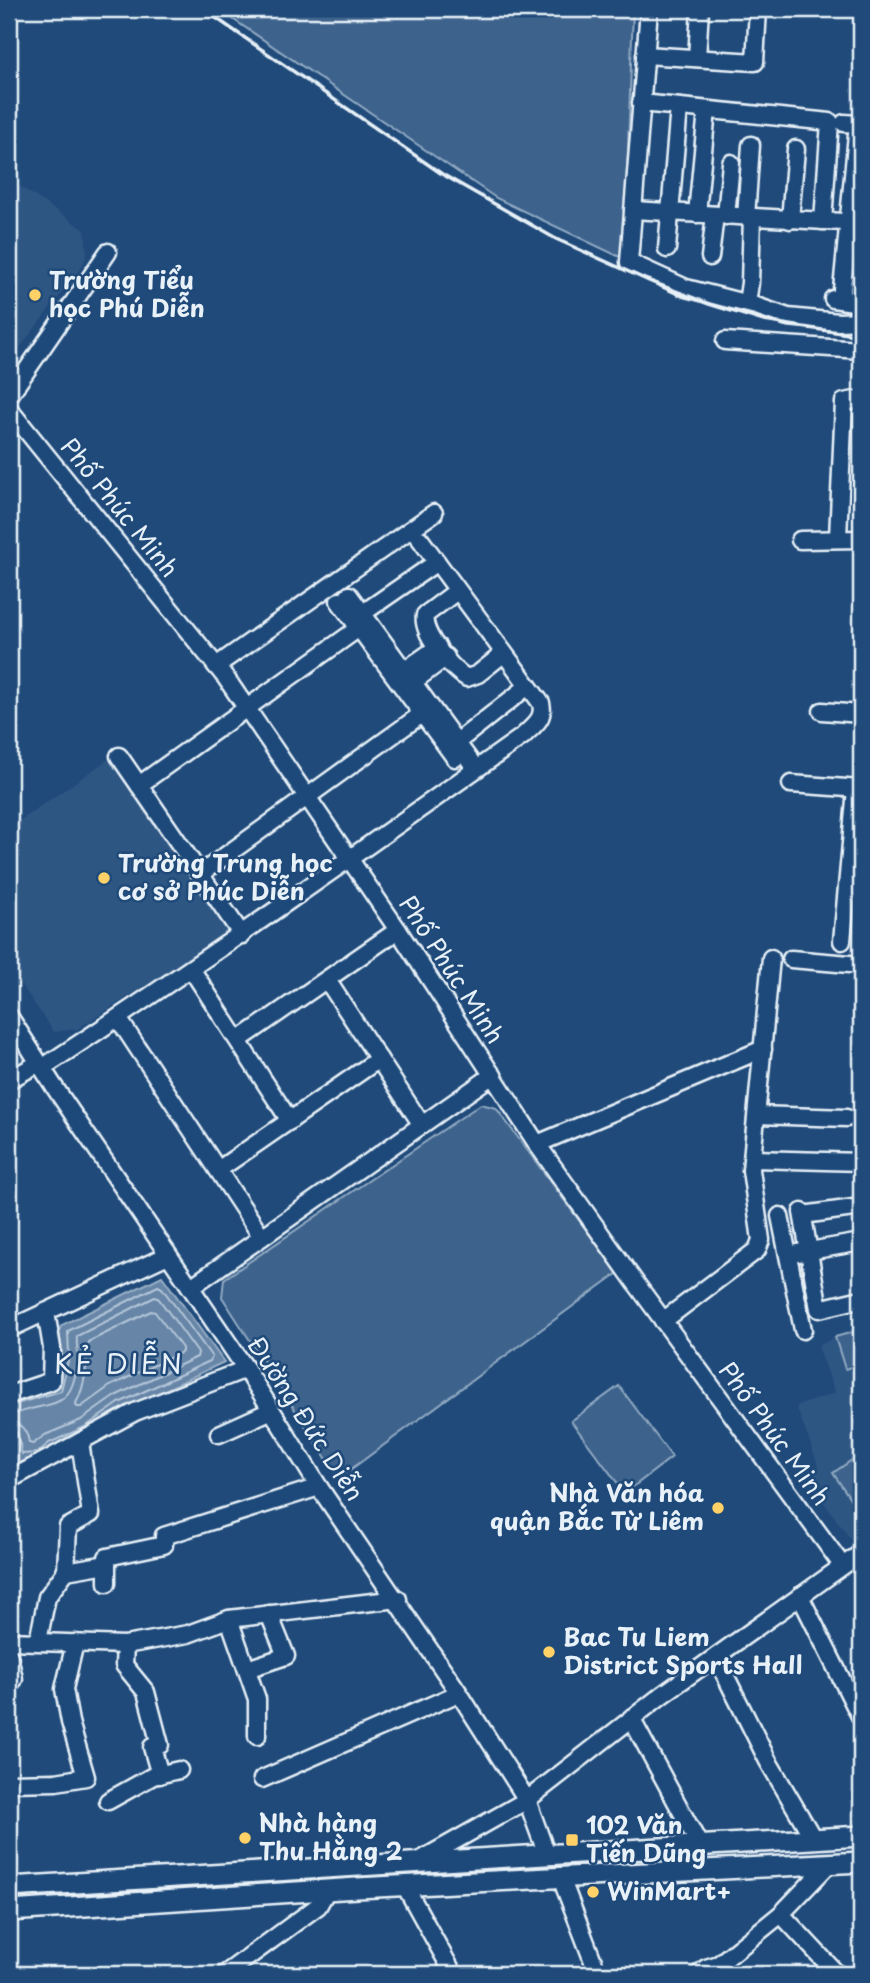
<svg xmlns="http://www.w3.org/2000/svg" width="870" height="1983" font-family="'Playpen Sans',sans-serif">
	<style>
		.built { fill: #2e5683 }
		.green { fill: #3c628c; stroke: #92aac2; stroke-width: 2 }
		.water { fill: #6685a7; stroke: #9ab0c7; stroke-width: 2 }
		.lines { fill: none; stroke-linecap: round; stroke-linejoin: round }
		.shore { stroke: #b4c6d8; stroke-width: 2 }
		.minor-casing { stroke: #e8f1f8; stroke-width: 21 }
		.major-casing { stroke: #e8f1f8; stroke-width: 24 }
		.minor { stroke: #1f4a7a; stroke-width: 16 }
		.major { stroke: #1f4a7a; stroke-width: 19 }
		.rail { stroke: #e8f1f8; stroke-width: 3.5 }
		.poi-dot { fill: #ffd166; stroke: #1f4a7a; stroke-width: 2.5 }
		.labels { text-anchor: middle; stroke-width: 5; stroke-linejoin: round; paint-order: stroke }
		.poi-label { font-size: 24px; font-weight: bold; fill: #e8f1f8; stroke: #1f4a7a; text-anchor: start }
		.street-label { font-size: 24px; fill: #e8f1f8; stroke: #1f4a7a }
		.quarter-label { font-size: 28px; letter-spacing: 2px; fill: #e8f1f8; stroke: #1f4a7a }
	</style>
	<rect width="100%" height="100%" fill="#1f4a7a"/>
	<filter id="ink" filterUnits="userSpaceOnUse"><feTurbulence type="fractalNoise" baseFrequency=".0143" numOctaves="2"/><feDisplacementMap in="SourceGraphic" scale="14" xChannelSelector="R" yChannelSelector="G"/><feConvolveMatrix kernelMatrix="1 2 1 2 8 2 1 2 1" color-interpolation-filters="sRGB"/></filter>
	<g filter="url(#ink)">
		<g class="built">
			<polygon points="9,179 85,230 87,254 82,266 9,362"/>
			<polygon points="113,756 234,929 77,1029 54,1032 9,967 9,828"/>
			<polygon points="9,1024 32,1058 9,1071"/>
			<polygon points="861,1324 861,1542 855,1545 805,1477 819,1467 796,1406 835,1393 818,1346"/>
		</g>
		<g class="green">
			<polygon points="218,9 633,9 624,259 496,198"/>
			<polygon points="481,1104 496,1108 618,1273 339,1478 222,1297 224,1279"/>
			<polygon points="861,1330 861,1364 845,1369 835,1337"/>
			<polygon points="619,1386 672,1457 625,1493 571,1421"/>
			<polygon points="852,1460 861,1473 861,1508 858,1510 833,1473"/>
		</g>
		<path class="water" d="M162 1276 224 1362 122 1410 89 1434 40 1459 15 1463C12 1441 9 1421 9 1400L55 1387 62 1356 59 1330 62 1325Z"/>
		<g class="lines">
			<g class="shore">
				<path d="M151 1311 155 1312 182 1348V1352L110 1386 81 1407H77L76 1403C86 1385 87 1362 88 1342Z"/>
				<polyline points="9,1406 61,1391 69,1356 68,1331 158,1286 162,1288 212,1357 210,1361 119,1403 85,1427 49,1443 37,1453 22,1454 18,1434 9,1430"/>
				<path d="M9 1415 10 1416C51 1398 72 1416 78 1358 78 1351 76 1343 77 1336L155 1297 159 1299 198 1353 197 1357 115 1396 81 1420 45 1435 33 1444 29 1443C27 1429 22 1426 10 1420L9 1421"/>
			</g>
			<defs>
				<g id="minor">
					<polyline points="649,9 629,262 686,288 756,306 788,317 839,322 861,321"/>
					<polyline points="645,55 755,62 758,9"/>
					<polyline points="697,58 700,9"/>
					<polyline points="641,103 830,122 823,221"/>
					<polyline points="633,210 861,223"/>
					<polyline points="697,214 707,110"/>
					<polyline points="726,216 731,163"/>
					<polyline points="746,217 751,145"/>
					<polyline points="790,220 796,149"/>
					<polyline points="667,249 679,107"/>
					<polyline points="710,257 715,215"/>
					<polyline points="833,299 861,303"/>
					<polyline points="841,300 858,124 844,123"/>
					<polyline points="747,303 750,283 752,217"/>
					<polyline points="725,341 861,350"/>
					<polyline points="9,396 108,252"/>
					<polyline points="9,409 226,678 398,930 537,1144 635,1282 842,1565"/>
					<polyline points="838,538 844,402 861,399"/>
					<polyline points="800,540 861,539"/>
					<path d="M457 591 425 615C421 633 451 669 467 678L478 674 503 654"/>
					<polyline points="349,595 476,769"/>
					<polyline points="339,601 455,758"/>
					<polyline points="363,613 437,562"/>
					<polyline points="216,666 434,513"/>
					<polyline points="405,670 438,647"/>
					<polyline points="413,682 446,657"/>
					<polyline points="822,711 861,714"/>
					<polyline points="457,742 528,686"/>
					<polyline points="119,756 242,935"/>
					<polyline points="791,784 861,789"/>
					<polyline points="139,785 359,628"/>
					<polyline points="200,874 422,714"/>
					<polyline points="842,941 856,789"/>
					<polyline points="791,959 861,965"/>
					<polyline points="192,970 290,1121"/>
					<polyline points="327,980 422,1125"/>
					<polyline points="9,1016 53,1085 246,1369 319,1487 459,1693 527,1800 547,1855"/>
					<polyline points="118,1018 262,1237"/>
					<polyline points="239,1040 398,930"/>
					<path d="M42 1068C205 961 364 849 523 736 534 725 545 719 541 703L420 539"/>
					<polyline points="9,1080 39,1063"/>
					<polyline points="757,1115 847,1118"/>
					<polyline points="537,1144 763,1049"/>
					<polyline points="753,1159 861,1162"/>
					<polyline points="218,1170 379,1059"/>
					<polyline points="802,1212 819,1309 861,1299"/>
					<polyline points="803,1215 861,1207"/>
					<polyline points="780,1216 803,1330"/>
					<polyline points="798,1253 861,1242"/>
					<polyline points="191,1287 493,1075"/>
					<polyline points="663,1321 757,1250 761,1240 751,1170 771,958"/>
					<polyline points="9,1329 168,1255"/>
					<polyline points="9,1395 51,1381 52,1348 46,1312"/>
					<polyline points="219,1434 270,1411"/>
					<polyline points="9,1480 135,1412 246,1369"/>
					<polyline points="107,1564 107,1583"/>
					<polyline points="66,1571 107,1564 107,1557 164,1545 164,1536 319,1487"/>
					<polyline points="800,1596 861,1718"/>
					<polyline points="229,1619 257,1699 257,1736"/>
					<polyline points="9,1641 125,1645 188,1634 229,1619 398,1599"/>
					<polyline points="38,1641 47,1597 66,1571 68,1527 91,1514 80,1442"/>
					<polyline points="125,1645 124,1665 146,1692 160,1745 152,1747 160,1775"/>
					<polyline points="9,1656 14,1679 9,1687"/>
					<polyline points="716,1657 768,1761 813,1838"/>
					<polyline points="247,1669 286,1656 269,1614"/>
					<polyline points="631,1718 699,1844"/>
					<polyline points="262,1779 459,1693"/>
					<polyline points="9,1783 56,1782 86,1777 70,1722 64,1689 75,1643"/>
					<polyline points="108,1801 153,1776 179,1770"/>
					<polyline points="419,1861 527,1800 662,1695 861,1553"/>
					<polyline points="561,1878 598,1974"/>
					<polyline points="405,1886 452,1971 448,1974"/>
					<polyline points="781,1914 837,1974"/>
					<polyline points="225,1974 318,1906 327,1890"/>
					<polyline points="699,1974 706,1968 719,1964 781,1914 829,1864"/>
				</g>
				<g id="major">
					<polyline points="9,1887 861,1836"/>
					<polyline points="9,1911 357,1888 861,1862"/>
				</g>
			</defs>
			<use href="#minor" class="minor-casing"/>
			<use href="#major" class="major-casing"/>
			<use href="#minor" class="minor"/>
			<use href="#major" class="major"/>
			<polyline class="rail" points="203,9 442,174 556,239 647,280 709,304 764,321 861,336"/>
		</g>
	</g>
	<g class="poi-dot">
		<circle cx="35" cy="295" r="7"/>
		<circle cx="104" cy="878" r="7"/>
		<circle cx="718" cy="1508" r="7"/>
		<circle cx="549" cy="1652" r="7"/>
		<circle cx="245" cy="1838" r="7"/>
		<rect x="565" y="1833" width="14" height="14" rx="3.5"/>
		<circle cx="593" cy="1892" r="7"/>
	</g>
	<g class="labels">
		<g class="poi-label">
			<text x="49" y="289">Trường Tiểu<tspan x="49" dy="28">học Phú Diễn</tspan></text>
			<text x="118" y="872">Trường Trung học<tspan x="118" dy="28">cơ sở Phúc Diễn</tspan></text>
			<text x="704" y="1502" text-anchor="end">Nhà Văn hóa<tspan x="704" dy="28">quận Bắc Từ Liêm</tspan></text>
			<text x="563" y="1646">Bac Tu Liem<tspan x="563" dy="28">District Sports Hall</tspan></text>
			<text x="259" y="1832">Nhà hàng<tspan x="259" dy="28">Thu Hằng 2</tspan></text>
			<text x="586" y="1834">102 Văn<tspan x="586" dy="28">Tiến Dũng</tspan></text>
			<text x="607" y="1900">WinMart+</text>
		</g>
		<g class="street-label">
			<text transform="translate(119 508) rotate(51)" y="8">Phố Phúc Minh</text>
			<text transform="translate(451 970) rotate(57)" y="8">Phố Phúc Minh</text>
			<text transform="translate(305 1419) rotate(57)" y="8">Đường Đức Diễn</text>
			<text transform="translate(774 1434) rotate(54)" y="8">Phố Phúc Minh</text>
		</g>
		<g class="quarter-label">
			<text x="119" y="1374">KẺ DIỄN</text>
		</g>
	</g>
	<rect width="870" height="1983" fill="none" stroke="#1f4a7a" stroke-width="35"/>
	<rect x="18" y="18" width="835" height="1948" fill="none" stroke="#e8f1f8" stroke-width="2.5" filter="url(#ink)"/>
</svg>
